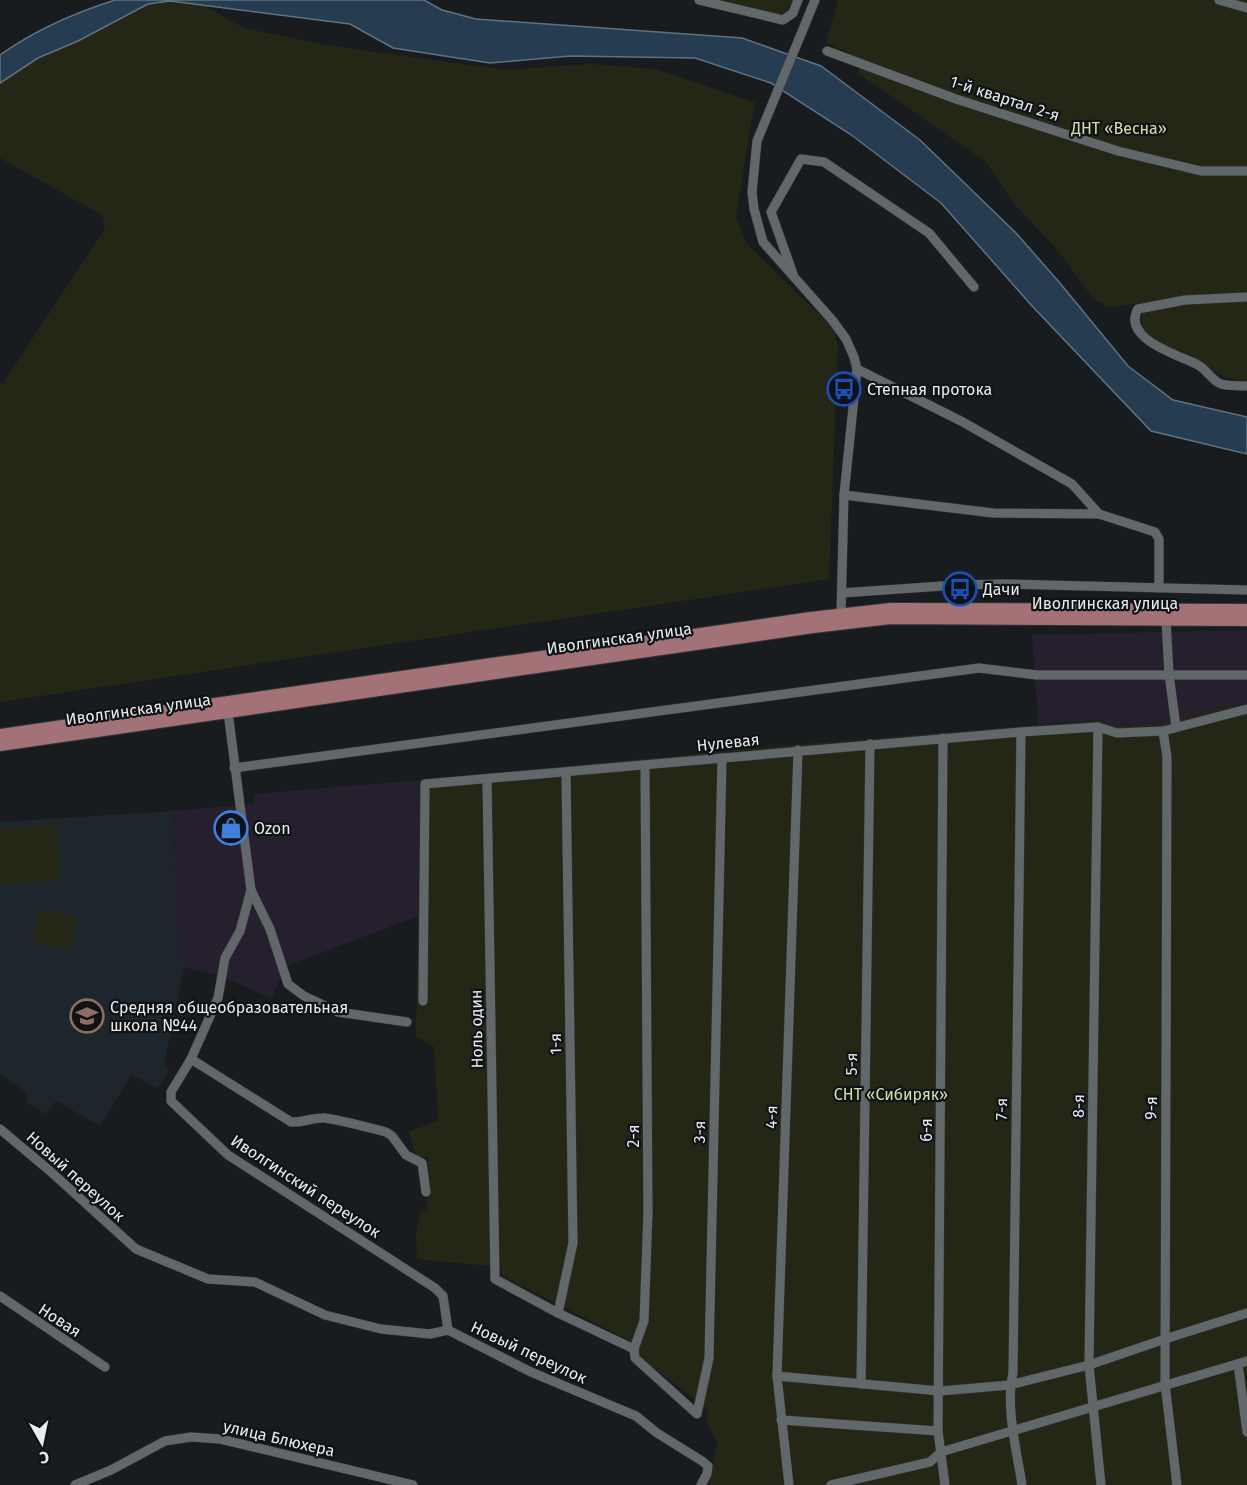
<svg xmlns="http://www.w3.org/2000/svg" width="1247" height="1485" font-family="'Fira Sans',sans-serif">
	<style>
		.commercial { fill: #261f2e }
		.built { fill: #1d262d }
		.green { fill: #242716 }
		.water { fill: #263d51; stroke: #607280; stroke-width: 1.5 }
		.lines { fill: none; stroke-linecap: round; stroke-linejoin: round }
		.minor-casing { stroke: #323537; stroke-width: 10 }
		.major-casing { stroke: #323537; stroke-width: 14 }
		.minor { stroke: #62676a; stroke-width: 9 }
		.major { stroke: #a27277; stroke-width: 12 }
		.labels { text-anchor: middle; stroke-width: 4.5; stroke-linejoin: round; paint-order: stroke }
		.street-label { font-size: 16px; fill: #e9ecee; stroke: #0f1316 }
		.park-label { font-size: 16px; fill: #d5e0a7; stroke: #0f1316 }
		.poi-label { font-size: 16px; fill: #e9ecee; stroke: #0f1316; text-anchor: start }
	</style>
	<rect width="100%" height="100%" fill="#181c1f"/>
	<g class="commercial">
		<polygon points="1247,630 1247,705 1216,708 1169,723 1112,726 1099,720 1038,724 1032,635"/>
		<polygon points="420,780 418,916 284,967 272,999 226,978 184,967 178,926 173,811 254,804 254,794"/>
	</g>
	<polygon class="built" points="173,811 178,926 184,967 164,1065 169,1070 158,1088 131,1075 100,1126 56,1101 46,1114 27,1102 27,1094 0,1073 0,822"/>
	<g class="green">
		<polygon points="720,0 794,0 785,12 778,14"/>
		<polygon points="838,0 1247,0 1247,381 1225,378 1202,362 1153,339 1141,326 1143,303 1108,307 1093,298 1055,247 1015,205 986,162 858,73 863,60 826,43"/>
		<polygon points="170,1 207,7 244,28 325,45 506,70 589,64 656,69 756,103 752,118 736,217 746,243 834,329 838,346 829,579 0,702 0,383 3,383 105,229 102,215 0,158 0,83 38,58 78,41 148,4"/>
		<polygon points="1247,705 1247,1485 709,1485 717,1443 706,1420 709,1411 638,1355 640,1346 502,1276 501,1267 417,1259 416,1236 420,1211 427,1211 428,1157 416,1156 409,1132 438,1120 434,1047 416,1036 420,780 780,746 1099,720 1112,726 1169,723 1216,708"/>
		<polygon points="57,824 60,880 0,884 0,828"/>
		<polygon points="38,910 77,916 72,949 33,943"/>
	</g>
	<path class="water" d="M115 0H424L442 10 476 19 742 38 821 66 920 140 1016 233 1059 282 1128 366 1173 400 1247 417V454L1151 431 1033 307 941 203 850 134 771 83 695 58 570 56 490 63 393 48 350 24 170 1 148 4 78 41 38 58 0 83V55C35 30 74 13 115 0Z"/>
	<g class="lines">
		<defs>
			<g id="minor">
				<polyline points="699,0 783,20 793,13 798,0"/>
				<polyline points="815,0 757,141 752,192 754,209 763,242 833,321 846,339 854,357 857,369 844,495 841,614"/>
				<polyline points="1219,0 1247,8"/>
				<polyline points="827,51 956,99 1118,151 1201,171 1247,171"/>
				<polyline points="793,274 771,212 801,159 824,162 929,233 974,287"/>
				<path d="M1247 297 1185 300 1138 309C1121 339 1179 355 1198 365 1206 369 1211 379 1219 383 1226 387 1239 385 1247 386"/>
				<polyline points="857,369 961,421 1072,484 1099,514 1155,532 1159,539 1159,588"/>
				<polyline points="844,495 993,513 1099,514"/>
				<polyline points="842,593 956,585 1004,584 1247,590"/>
				<polyline points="1166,620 1169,674 1176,727"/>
				<polyline points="228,712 251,890 240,931 225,958 218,998 191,1059 171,1092 171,1101 228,1155 435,1288 443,1296 448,1330"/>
				<polyline points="1098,727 1089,1365 1101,1485"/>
				<polyline points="1163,731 1167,757 1165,1384 1177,1485"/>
				<path d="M1021 732 1013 1373C1005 1406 1017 1452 1022 1485"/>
				<polyline points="943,738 938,1431 945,1485"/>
				<polyline points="234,768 979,668 1037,675 1247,675"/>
				<polyline points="487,779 495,1279 558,1313 634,1349 644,1321 648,1213 645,766"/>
				<polyline points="251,890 270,929 288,984 304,996 338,1012 407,1022"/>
				<polyline points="423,1001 425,784 1021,732 1098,727 1117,733 1163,731 1247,709"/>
				<path d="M191 1059 291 1122C303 1123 313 1117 325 1118 345 1121 366 1127 386 1132L392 1136 406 1155 422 1163 426 1192"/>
				<polyline points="0,1129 50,1171 136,1249 208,1279 255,1282 325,1315 381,1329 430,1334 448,1330 531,1372 636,1416 657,1433 702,1461 708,1466 707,1474 701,1485"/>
				<polyline points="0,1296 105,1367"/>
				<polyline points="558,1313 573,1243 566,773"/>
				<polyline points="634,1349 635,1358 697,1414 709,1358 722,758"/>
				<polyline points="1238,1364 1247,1432"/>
				<polyline points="777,1376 940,1391 1010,1385 1089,1365 1165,1339 1247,1313"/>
				<polyline points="861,1384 870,744"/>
				<polyline points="781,1420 938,1431"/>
				<polyline points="75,1485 111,1470 165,1441 191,1437 220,1439 413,1485"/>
				<polyline points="789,1485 777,1376 798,750"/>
				<polyline points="831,1485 930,1462 941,1452 1247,1361"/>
			</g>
			<g id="major">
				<polyline points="0,735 811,618 891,609 1247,610"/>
				<polyline points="0,745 813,627 890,618 1247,620"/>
			</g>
		</defs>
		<use href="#minor" class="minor-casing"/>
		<use href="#major" class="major-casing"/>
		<use href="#minor" class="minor"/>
		<use href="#major" class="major"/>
	</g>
	<defs>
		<symbol id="bus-ring" viewBox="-11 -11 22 22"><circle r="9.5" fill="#0f1316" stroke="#1a4fb4" stroke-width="1.5"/><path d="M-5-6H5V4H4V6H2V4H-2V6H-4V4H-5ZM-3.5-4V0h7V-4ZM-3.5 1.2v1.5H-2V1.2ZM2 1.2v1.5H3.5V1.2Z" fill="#1a4fb4"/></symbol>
		<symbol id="shop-ring" viewBox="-11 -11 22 22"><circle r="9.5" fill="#0f1316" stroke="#3f7fe0" stroke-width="1.5"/><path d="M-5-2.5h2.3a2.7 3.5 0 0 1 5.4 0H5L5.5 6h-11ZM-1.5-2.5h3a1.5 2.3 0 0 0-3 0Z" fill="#3f7fe0"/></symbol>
		<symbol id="school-ring" viewBox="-11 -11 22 22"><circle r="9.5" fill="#0f1316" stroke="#8d6e63" stroke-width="1.5"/><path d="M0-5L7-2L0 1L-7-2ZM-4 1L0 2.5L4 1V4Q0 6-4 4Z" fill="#8d6e63"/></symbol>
	</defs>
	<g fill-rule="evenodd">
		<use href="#bus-ring" x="825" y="370" width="38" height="38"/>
		<use href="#bus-ring" x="941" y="570" width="38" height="38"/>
		<use href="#shop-ring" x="212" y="809" width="38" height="38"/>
		<use href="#school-ring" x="68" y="997" width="38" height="38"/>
	</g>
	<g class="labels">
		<g class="street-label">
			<text transform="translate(1005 98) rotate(18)" y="6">1-й квартал 2-я</text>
			<text x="1105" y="609">Иволгинская улица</text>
			<text transform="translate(619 638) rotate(-8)" y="6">Иволгинская улица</text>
			<text transform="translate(138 709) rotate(-8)" y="6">Иволгинская улица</text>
			<text transform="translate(728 742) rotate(-6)" y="6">Нулевая</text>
			<text transform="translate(476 1029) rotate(-91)" y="6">Ноль один</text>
			<text transform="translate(555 1044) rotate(-91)" y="6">1-я</text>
			<text transform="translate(851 1064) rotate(-89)" y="6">5-я</text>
			<text transform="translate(1078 1106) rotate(-89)" y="6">8-я</text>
			<text transform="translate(1151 1108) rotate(-90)" y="6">9-я</text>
			<text transform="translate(1001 1109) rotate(-89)" y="6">7-я</text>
			<text transform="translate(771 1117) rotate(-88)" y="6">4-я</text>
			<text transform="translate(926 1130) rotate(-90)" y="6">6-я</text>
			<text transform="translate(699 1132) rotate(-89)" y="6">3-я</text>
			<text transform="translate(633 1136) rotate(-90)" y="6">2-я</text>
			<text transform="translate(76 1176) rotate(42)" y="6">Новый переулок</text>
			<text transform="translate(306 1186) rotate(33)" y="6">Иволгинский переулок</text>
			<text transform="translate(60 1320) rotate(33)" y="6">Новая</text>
			<text transform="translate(529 1352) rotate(25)" y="6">Новый переулок</text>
			<text transform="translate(279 1438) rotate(13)" y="6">улица Блюхера</text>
		</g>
		<g class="park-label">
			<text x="1119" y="134">ДНТ «Весна»</text>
			<text x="891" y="1100">СНТ «Сибиряк»</text>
		</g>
		<g class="poi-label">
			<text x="867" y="395">Степная протока</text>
			<text x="983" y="595">Дачи</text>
			<text x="254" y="834">Ozon</text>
			<text x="110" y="1013">Средняя общеобразовательная<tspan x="110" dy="18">школа №44</tspan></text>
		</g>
	</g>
	<g transform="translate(42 1443) rotate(171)" stroke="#0f1316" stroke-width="4.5" paint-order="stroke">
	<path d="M0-4.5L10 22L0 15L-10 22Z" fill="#e9ecee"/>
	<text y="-9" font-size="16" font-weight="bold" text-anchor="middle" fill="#e9ecee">С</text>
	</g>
</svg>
